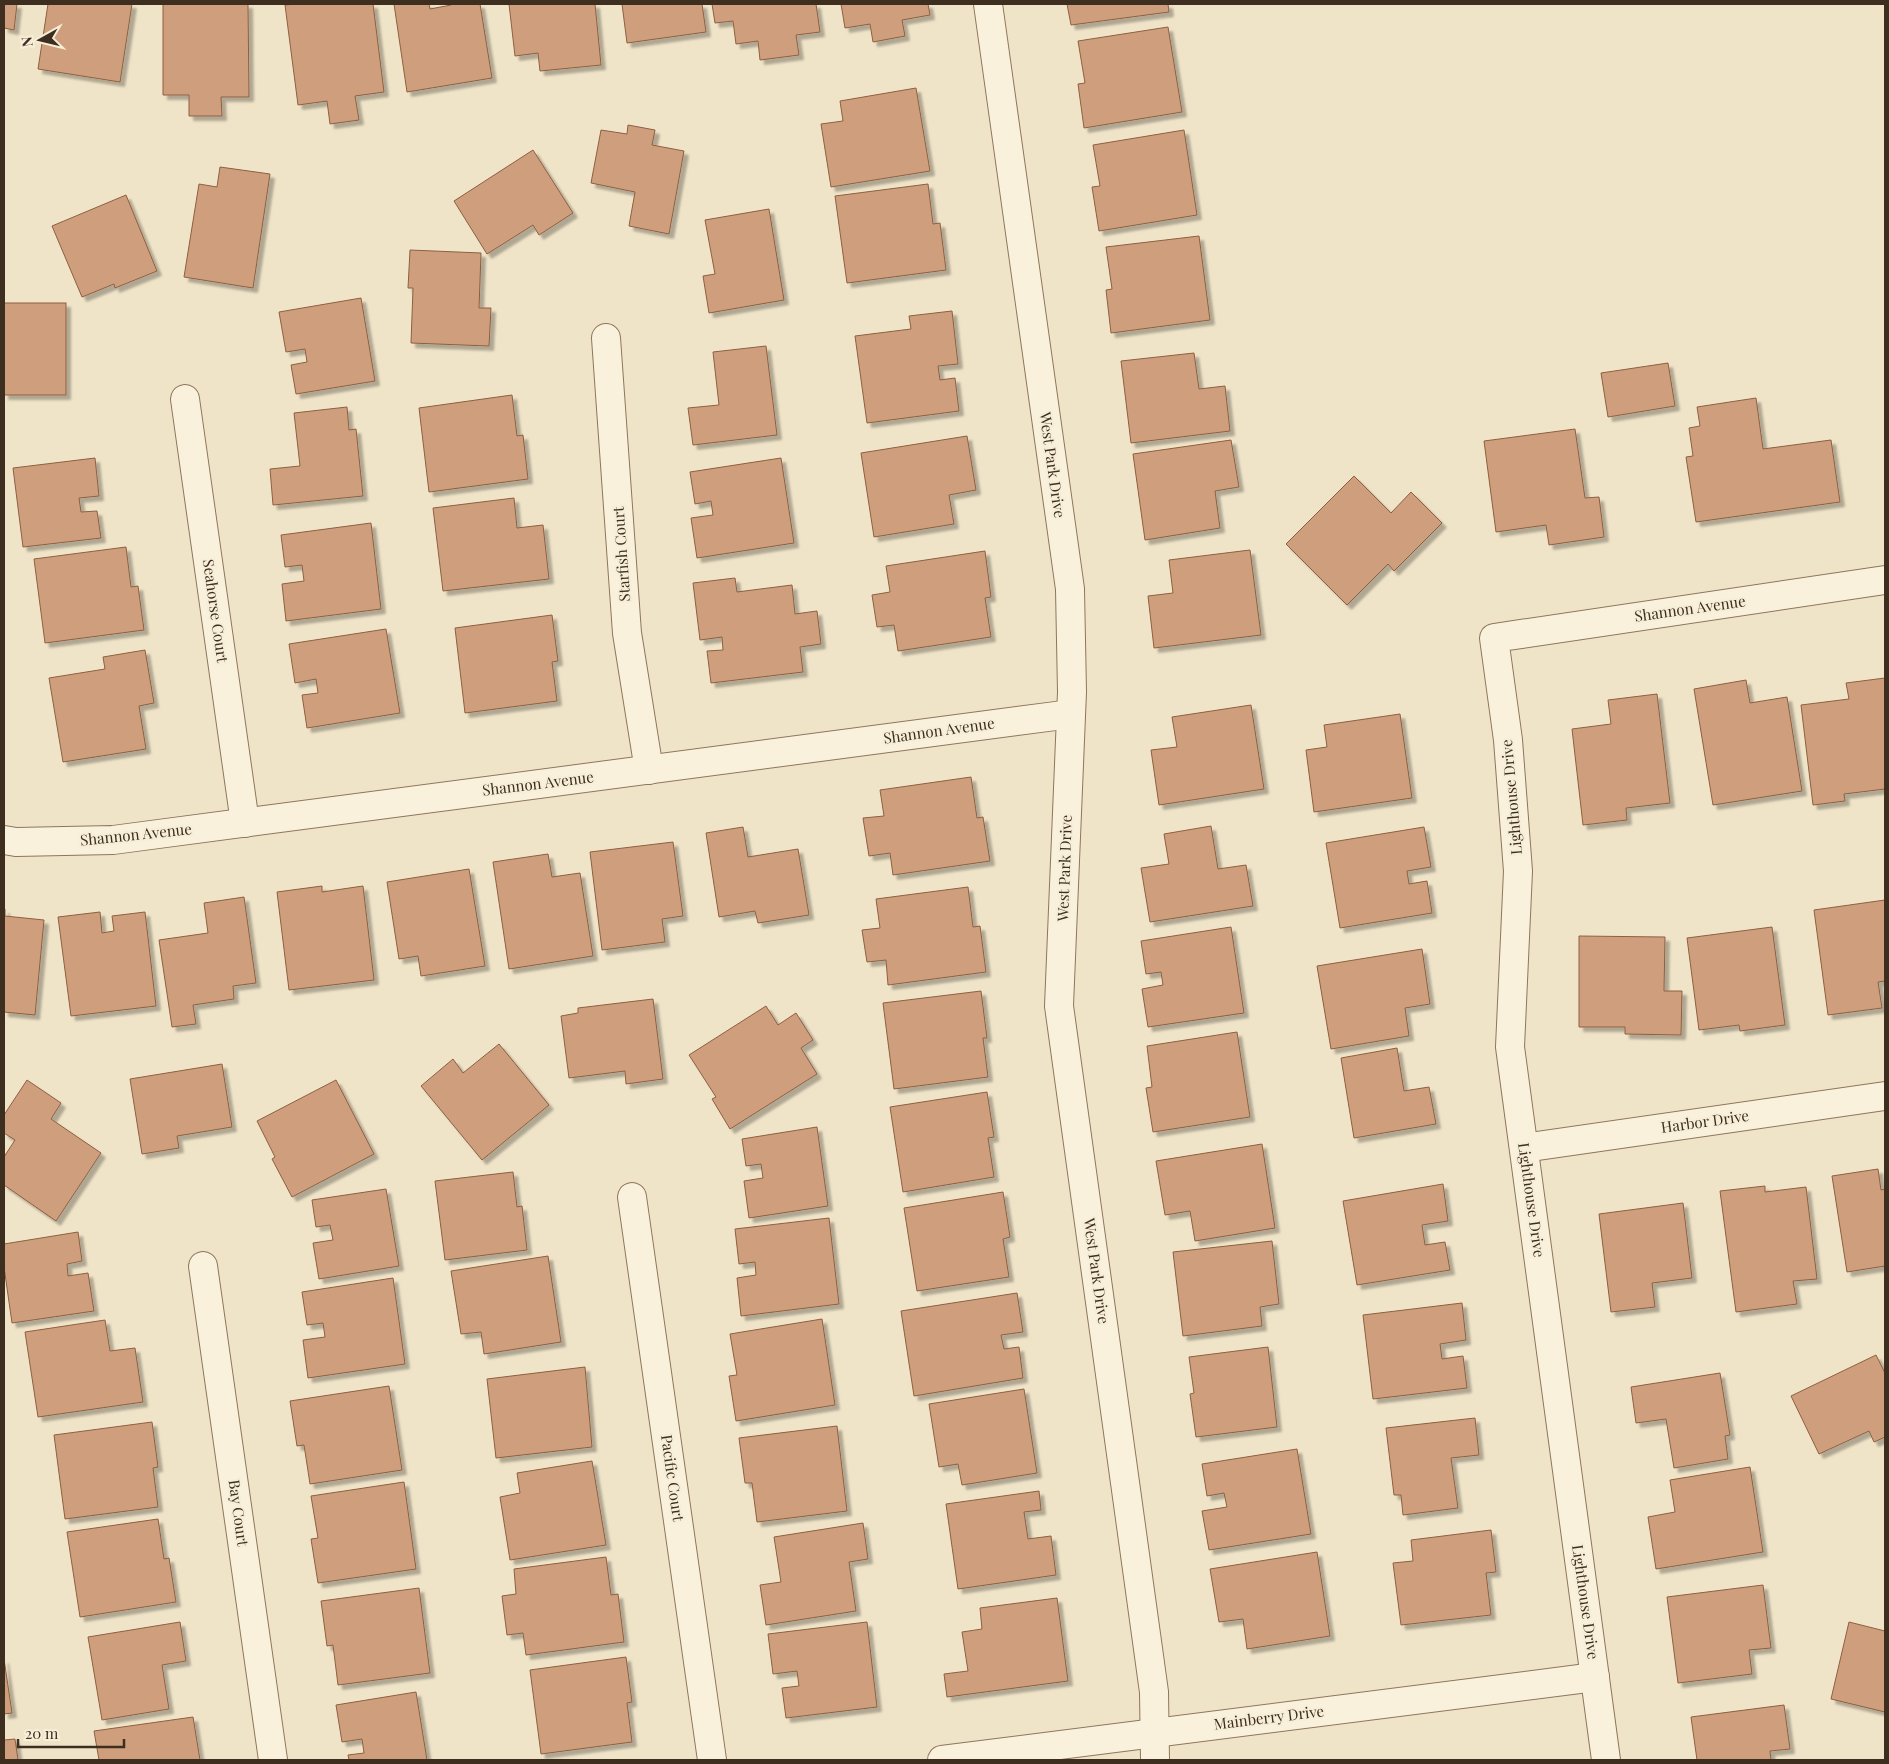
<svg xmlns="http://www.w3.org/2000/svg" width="1889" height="1764" font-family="'Playfair Display',serif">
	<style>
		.building { fill: #cf9f7d; stroke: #8d5f41; filter: url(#shadow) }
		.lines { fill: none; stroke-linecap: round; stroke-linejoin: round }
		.street-casing { stroke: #8d765c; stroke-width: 30 }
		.street { stroke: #faf1dc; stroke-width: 28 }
		.labels { text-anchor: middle; stroke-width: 4.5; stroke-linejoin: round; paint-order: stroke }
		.street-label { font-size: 15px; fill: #3d2e20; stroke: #f7eed8 }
	</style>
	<defs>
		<filter id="shadow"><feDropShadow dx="4.5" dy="4.5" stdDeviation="1" flood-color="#0004"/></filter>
	</defs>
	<rect width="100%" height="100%" fill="#f0e4c8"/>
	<g class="building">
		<polygon points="4,4 17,4 14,30 4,28"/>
		<polygon points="48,4 132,4 120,82 38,69"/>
		<polygon points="163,4 248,4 249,97 221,97 222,116 189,116 189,95 163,95"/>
		<polygon points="295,4 373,4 384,92 355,96 359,120 330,124 327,101 298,105 285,5"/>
		<polygon points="394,4 429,4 430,9 451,5 451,4 480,4 492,78 407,92"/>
		<polygon points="509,4 595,4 601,65 540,71 538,53 515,56"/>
		<polygon points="622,4 702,4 706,32 627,43"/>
		<polygon points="712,4 816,4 820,32 796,35 799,55 760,60 758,41 736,44 733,21 715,23"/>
		<polygon points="841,4 928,4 930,15 902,20 905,36 873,42 870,24 845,28"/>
		<polygon points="1067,4 1168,4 1169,12 1071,25"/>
		<polygon points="1168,27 1182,112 1084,128 1078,84 1085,83 1078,41"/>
		<polygon points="916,88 930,171 831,187 821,124 843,121 840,101"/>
		<polygon points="628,125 655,130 652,145 684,151 669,234 629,226 635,192 591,183 601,130 627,134"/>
		<polygon points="1184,130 1197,215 1099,231 1092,187 1100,186 1093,145"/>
		<polygon points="533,150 573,213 539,235 533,225 487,254 454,201"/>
		<polygon points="220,167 270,174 253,288 184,277 199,184 217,187"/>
		<polygon points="928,184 933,224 940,223 946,270 847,283 835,196"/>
		<polygon points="126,195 157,271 115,288 114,284 82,297 52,226"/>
		<polygon points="769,209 784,300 709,313 703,276 715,274 705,220"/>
		<polygon points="1199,236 1210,320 1111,333 1106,290 1112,289 1106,247"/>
		<polygon points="410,250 481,253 479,308 491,308 489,346 411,343 413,288 408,288"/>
		<polygon points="361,298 375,381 296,394 291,365 307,362 305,349 286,352 279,312"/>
		<rect x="4" y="303" width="62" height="92"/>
		<polygon points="952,311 958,364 938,366 940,380 955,378 959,411 867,423 855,336 911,329 909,316"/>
		<polygon points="766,346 777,435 693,445 688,408 719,405 713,352"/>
		<polygon points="1194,353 1199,389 1225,386 1230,431 1131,443 1121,361"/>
		<polygon points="1668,363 1675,406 1608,417 1601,373"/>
		<polygon points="512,395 517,436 523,435 528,479 429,492 419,408"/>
		<polygon points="1756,398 1763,449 1831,440 1840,502 1696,522 1686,457 1693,456 1689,428 1700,426 1697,407"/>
		<polygon points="347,407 349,430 356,429 363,496 273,505 270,469 300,466 294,413"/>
		<polygon points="1575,429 1585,498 1599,497 1604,537 1549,545 1546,525 1496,532 1484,441"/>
		<polygon points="967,436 976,490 949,495 954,524 874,537 861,453"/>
		<polygon points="1231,440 1239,487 1215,491 1220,528 1145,540 1133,454"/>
		<polygon points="95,458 99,496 79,498 81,512 97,511 101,538 23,547 13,468"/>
		<polygon points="781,458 794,543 697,558 691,518 713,515 711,501 695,504 690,472"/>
		<polygon points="1354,476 1391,513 1411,492 1442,523 1394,571 1388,564 1347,605 1286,544"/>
		<polygon points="514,498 517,528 543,525 549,579 443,591 433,508"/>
		<polygon points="371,523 381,609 286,621 282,584 304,581 302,565 285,567 281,535"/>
		<polygon points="126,547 131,587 138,586 144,630 45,643 34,559"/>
		<polygon points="1250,550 1261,635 1154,648 1148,596 1173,593 1169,560"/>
		<polygon points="985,551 991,597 985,598 991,637 898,651 894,625 877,627 872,595 890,592 886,566"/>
		<polygon points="735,578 737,592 792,585 795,614 817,611 821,644 800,647 803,672 711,683 707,651 723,650 722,637 700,640 693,583"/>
		<polygon points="552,615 558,661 552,662 557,701 465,713 455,628"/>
		<polygon points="386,629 400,713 307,728 302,695 318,693 316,679 295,683 289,644"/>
		<polygon points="145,650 154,703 139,706 146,749 63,762 49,678 105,669 103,657"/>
		<polygon points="1885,678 1885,789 1844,794 1845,801 1813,805 1801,705 1849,699 1846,683"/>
		<polygon points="1746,680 1750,703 1787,697 1802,791 1713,805 1694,689"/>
		<polygon points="1657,694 1670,803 1626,808 1627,820 1583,825 1572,729 1611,724 1608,700"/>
		<polygon points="1251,705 1264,789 1159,805 1151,750 1177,747 1172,717"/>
		<polygon points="1400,714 1412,798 1314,812 1306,750 1327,747 1324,725"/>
		<polygon points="971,777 977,818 983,817 990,861 893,875 890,853 869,856 863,818 884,816 880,790"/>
		<polygon points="1211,826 1218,869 1246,865 1253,906 1150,922 1141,868 1169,864 1164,834"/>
		<polygon points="743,827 748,857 798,849 809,915 758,923 755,911 719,917 706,833"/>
		<polygon points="1424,827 1431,867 1407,871 1409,884 1427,881 1432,913 1340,928 1326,843"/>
		<polygon points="673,842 683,916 662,919 665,942 602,950 590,852"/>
		<polygon points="548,854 552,877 580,873 593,956 509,969 493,862"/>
		<polygon points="469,869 485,966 421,976 418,956 399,959 387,882"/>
		<polygon points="322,886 322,892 363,886 374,980 289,990 277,892"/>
		<polygon points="968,887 973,927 980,926 986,972 888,985 886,960 867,962 862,930 880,928 876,899"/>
		<polygon points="244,897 256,983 233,986 234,999 193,1005 196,1024 172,1027 159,940 208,933 204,903"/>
		<polygon points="1885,900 1885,981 1878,982 1882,1008 1828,1015 1814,910"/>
		<polygon points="4,909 5,909 5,916 44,920 35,1015 4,1012"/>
		<polygon points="100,912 102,933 114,931 112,916 145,912 156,1006 71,1016 58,917"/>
		<polygon points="1231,927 1244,1013 1148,1027 1142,989 1163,985 1161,972 1146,974 1141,941"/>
		<polygon points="1772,927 1785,1025 1740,1031 1739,1025 1699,1030 1687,938"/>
		<polygon points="1579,936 1665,937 1664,991 1682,991 1681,1035 1625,1034 1625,1027 1579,1027"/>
		<polygon points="1422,949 1430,1004 1405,1008 1409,1036 1331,1049 1317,966"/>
		<polygon points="981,991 987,1038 983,1038 988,1077 894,1089 883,1003"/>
		<polygon points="653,999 663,1079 626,1084 625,1071 569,1078 561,1016 578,1013 578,1008"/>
		<polygon points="766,1006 778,1025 796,1013 813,1040 801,1048 817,1074 730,1129 712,1099 716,1097 689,1055"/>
		<polygon points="1237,1032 1250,1117 1153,1132 1146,1088 1152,1087 1147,1046"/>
		<polygon points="499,1044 549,1105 482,1160 421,1086 453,1059 463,1073"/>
		<polygon points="1397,1048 1404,1091 1429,1087 1436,1124 1354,1138 1341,1058"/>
		<polygon points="222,1064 232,1127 177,1136 179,1148 142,1154 130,1079"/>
		<polygon points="27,1080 61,1103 51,1119 101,1153 56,1221 4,1185 4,1157 15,1140 4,1133 4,1115"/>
		<polygon points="336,1080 374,1154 292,1197 272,1159 275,1157 257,1121"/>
		<polygon points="987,1092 994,1137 988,1138 994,1177 903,1192 890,1107"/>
		<polygon points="817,1127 828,1206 749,1218 744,1181 763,1178 761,1164 746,1166 742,1139"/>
		<polygon points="1262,1144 1275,1228 1195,1241 1190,1211 1165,1215 1156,1161"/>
		<polygon points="1878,1169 1881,1190 1885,1189 1885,1266 1847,1272 1832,1176"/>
		<polygon points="513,1172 517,1207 522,1206 527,1250 445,1260 435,1181"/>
		<polygon points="1443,1184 1448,1221 1422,1225 1425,1245 1445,1242 1450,1270 1357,1285 1343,1201"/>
		<polygon points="1765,1186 1765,1192 1806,1187 1817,1279 1793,1281 1797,1304 1736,1312 1720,1191"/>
		<polygon points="386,1189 399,1266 319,1279 313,1243 333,1240 330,1225 316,1227 312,1200"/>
		<polygon points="1003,1192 1010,1237 1003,1239 1009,1277 917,1291 904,1208"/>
		<polygon points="1683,1203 1692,1278 1652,1283 1655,1307 1611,1312 1599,1214"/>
		<polygon points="829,1218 839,1304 741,1316 737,1278 756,1275 755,1262 739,1264 735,1229"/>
		<polygon points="78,1232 82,1261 67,1264 68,1276 88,1273 94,1311 12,1323 4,1267 4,1244"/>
		<polygon points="1272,1241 1279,1304 1260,1307 1262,1326 1183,1336 1173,1252"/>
		<polygon points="548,1256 561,1342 484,1354 481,1332 461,1334 451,1271"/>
		<polygon points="393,1278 405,1364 308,1378 303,1340 325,1337 323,1323 307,1325 302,1292"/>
		<polygon points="1017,1293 1023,1332 1001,1335 1004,1349 1019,1347 1023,1378 914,1396 901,1311"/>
		<polygon points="1462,1303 1466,1340 1440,1344 1442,1359 1463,1356 1467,1388 1373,1399 1363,1315"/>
		<polygon points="822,1319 835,1405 736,1421 729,1376 737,1375 730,1334"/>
		<polygon points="105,1320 110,1351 135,1348 143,1402 38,1417 25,1332"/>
		<polygon points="1268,1347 1277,1427 1196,1437 1190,1394 1194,1393 1189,1357"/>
		<polygon points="1876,1355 1885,1373 1885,1437 1874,1442 1869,1431 1819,1454 1791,1396"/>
		<polygon points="585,1367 592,1447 496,1458 487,1379"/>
		<polygon points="1720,1373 1730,1435 1725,1436 1728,1459 1674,1468 1666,1419 1636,1423 1631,1387"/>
		<polygon points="389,1386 402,1470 310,1484 304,1445 297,1446 290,1401"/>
		<polygon points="1024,1389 1037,1473 962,1485 958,1464 939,1467 929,1404"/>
		<polygon points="1475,1418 1479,1455 1451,1458 1458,1508 1403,1515 1401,1495 1394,1495 1386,1428"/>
		<polygon points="152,1422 158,1467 153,1468 158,1507 65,1519 54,1435"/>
		<polygon points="837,1426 847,1511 757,1522 752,1483 745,1483 739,1438"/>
		<polygon points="1297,1449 1311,1534 1209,1550 1202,1511 1227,1507 1224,1493 1207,1496 1202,1464"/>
		<polygon points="592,1461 606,1545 510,1560 500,1497 520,1493 517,1473"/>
		<polygon points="1750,1467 1763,1552 1656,1569 1648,1517 1675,1512 1670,1480"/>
		<polygon points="404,1482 416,1569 318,1583 311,1539 318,1538 311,1496"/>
		<polygon points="1039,1491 1041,1510 1024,1512 1028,1539 1051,1536 1056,1575 958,1589 946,1504"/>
		<polygon points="158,1519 164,1559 169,1558 176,1602 80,1617 67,1532"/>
		<polygon points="863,1523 868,1559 849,1562 856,1611 766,1625 760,1585 781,1582 774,1537"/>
		<polygon points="1491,1530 1496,1572 1486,1573 1491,1615 1401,1625 1393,1563 1413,1561 1411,1540"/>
		<polygon points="1317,1552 1330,1636 1247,1649 1243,1619 1219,1622 1210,1569"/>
		<polygon points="606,1557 611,1595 618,1594 624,1642 526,1655 523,1633 507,1635 502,1596 516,1594 514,1569"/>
		<polygon points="1763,1585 1771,1648 1749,1650 1752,1674 1678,1683 1667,1597"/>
		<polygon points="419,1588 430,1673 338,1685 333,1645 327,1646 321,1601"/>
		<polygon points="1057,1598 1068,1681 947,1697 944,1674 968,1671 962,1632 982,1629 980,1608"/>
		<polygon points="180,1622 186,1661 162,1665 169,1709 102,1720 88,1637"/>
		<polygon points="867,1622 877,1707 786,1718 782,1688 799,1686 797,1671 773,1674 768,1634"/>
		<polygon points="1849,1622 1885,1631 1885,1712 1831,1699"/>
		<polygon points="626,1657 632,1702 627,1703 632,1742 541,1754 530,1670"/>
		<polygon points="4,1659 12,1713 4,1714"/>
		<polygon points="416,1692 427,1760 349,1760 348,1755 364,1753 362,1739 342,1742 336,1705"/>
		<polygon points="1784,1705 1790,1749 1770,1751 1771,1760 1697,1760 1691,1717"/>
		<polygon points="193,1717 200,1760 99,1760 94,1731"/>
		<polygon points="15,1739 18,1760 4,1760 4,1740"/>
	</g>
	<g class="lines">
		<defs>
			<g id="street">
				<polyline points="988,4 1070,589 1072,692 1059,1006 1154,1692 1155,1760"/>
				<polyline points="606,338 627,633 649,770"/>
				<polyline points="185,399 245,823"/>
				<polyline points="4,840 16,842 113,840 1071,714"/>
				<polyline points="1524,1148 1885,1096"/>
				<polyline points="632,1197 712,1760"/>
				<polyline points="203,1266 273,1760"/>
				<polyline points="942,1760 1595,1677"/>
				<polyline points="1606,1760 1510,1047 1518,871 1508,740 1494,638 1885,580"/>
			</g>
		</defs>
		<use href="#street" class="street-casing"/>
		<use href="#street" class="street"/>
	</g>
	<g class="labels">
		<g class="street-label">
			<text transform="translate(1052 465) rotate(82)" y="5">West Park Drive</text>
			<text transform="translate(622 554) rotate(-94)" y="5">Starfish Court</text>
			<text transform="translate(1690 609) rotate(-8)" y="5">Shannon Avenue</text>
			<text transform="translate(215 611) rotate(82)" y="5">Seahorse Court</text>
			<text transform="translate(939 731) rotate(-8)" y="5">Shannon Avenue</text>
			<text transform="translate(538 784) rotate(-7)" y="5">Shannon Avenue</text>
			<text transform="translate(1512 797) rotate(-95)" y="5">Lighthouse Drive</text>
			<text transform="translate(136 835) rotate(-6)" y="5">Shannon Avenue</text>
			<text transform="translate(1065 868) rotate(-88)" y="5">West Park Drive</text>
			<text transform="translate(1705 1122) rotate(-8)" y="5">Harbor Drive</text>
			<text transform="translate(1531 1200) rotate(82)" y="5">Lighthouse Drive</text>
			<text transform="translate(1096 1271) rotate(82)" y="5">West Park Drive</text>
			<text transform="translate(672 1478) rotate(82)" y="5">Pacific Court</text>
			<text transform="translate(238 1513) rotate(82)" y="5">Bay Court</text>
			<text transform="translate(1585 1602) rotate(82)" y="5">Lighthouse Drive</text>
			<text transform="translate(1269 1718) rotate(-7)" y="5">Mainberry Drive</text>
		</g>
	</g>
	<rect width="1889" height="1764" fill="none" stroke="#3d2e20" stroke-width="10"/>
	<g transform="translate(40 40) rotate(262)" stroke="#f7eed8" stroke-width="4" paint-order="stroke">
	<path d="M0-4L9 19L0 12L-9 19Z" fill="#3d2e20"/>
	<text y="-8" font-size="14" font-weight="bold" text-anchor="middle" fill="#3d2e20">N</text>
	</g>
	<path d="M18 1739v8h106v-8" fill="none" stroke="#3d2e20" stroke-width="2.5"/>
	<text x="25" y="1739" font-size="15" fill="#3d2e20" stroke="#f7eed8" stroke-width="4" paint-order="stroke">20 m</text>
</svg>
